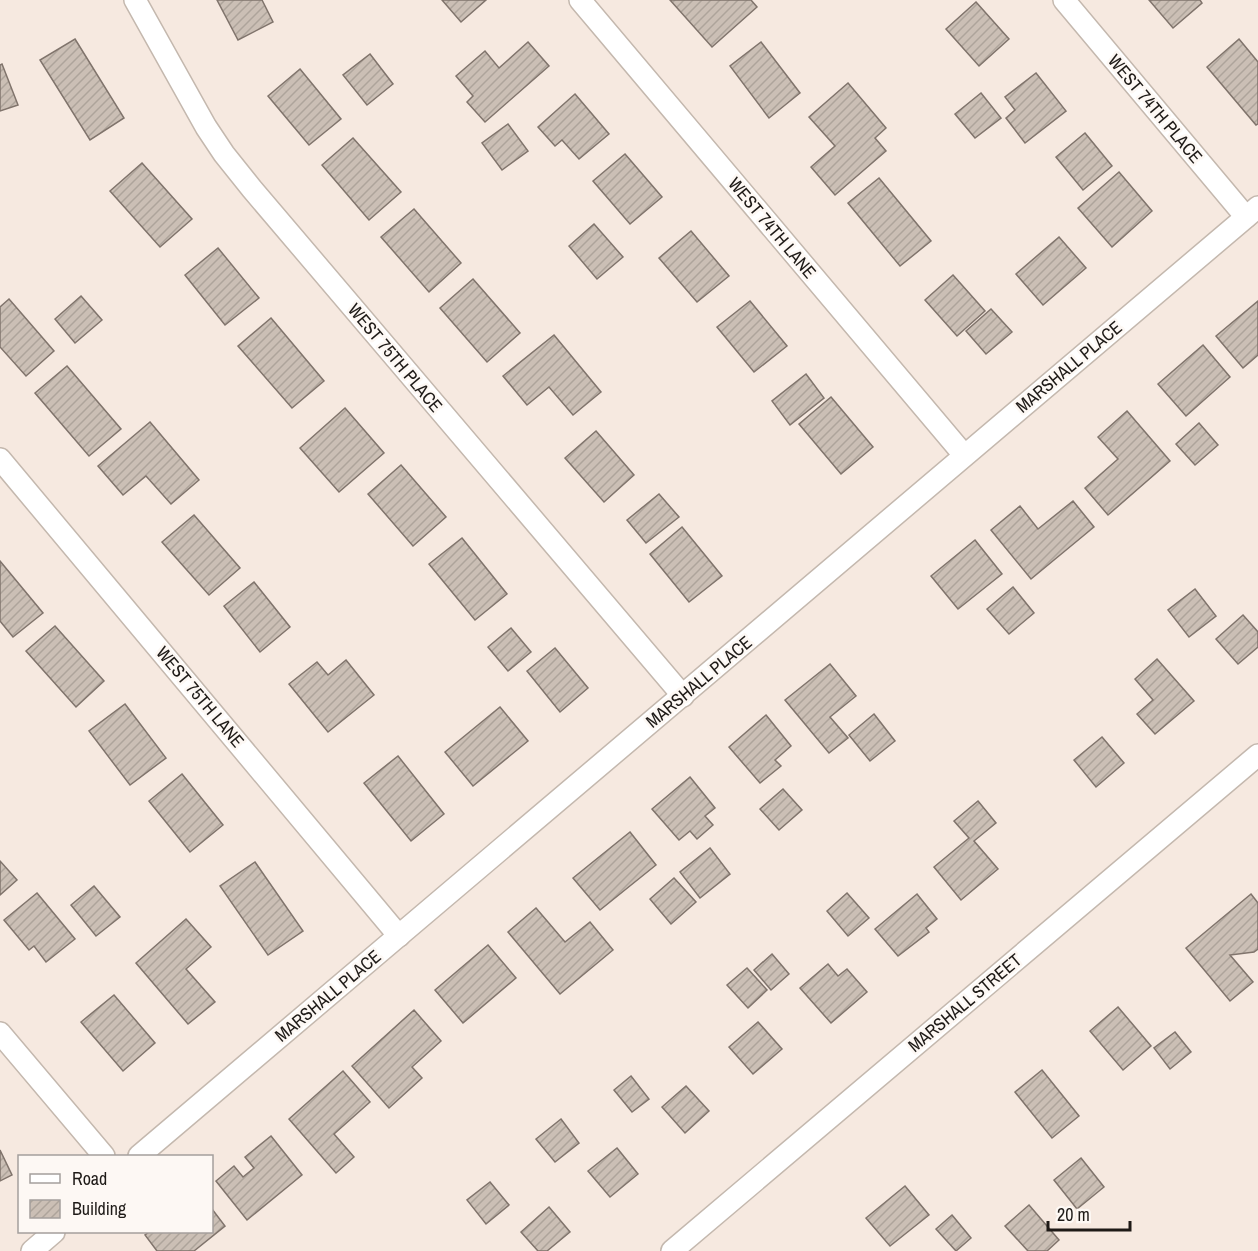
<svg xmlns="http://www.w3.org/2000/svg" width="1258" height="1251" font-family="'Archivo Narrow',sans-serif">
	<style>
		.building { fill: url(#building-hatch); stroke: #80746c; stroke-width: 1.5 }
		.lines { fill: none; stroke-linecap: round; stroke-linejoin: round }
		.street-casing { stroke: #c4b8ae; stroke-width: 24 }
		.street { stroke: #fff; stroke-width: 21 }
		.labels { text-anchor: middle; stroke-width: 5; stroke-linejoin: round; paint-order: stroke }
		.street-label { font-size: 18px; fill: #1e1a17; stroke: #fdf8f4 }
	</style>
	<defs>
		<pattern id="building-hatch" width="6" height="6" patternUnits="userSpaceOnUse" patternTransform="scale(1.5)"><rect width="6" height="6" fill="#cbbfb5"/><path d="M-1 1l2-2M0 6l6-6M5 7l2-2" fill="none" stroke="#aea49b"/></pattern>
	</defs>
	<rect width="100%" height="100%" fill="#f6e9e0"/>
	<g class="building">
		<polygon points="217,0 262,0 273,22 238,40"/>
		<polygon points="442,0 486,0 461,22"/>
		<polygon points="670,0 751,0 757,7 712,47"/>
		<polygon points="1149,0 1200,0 1202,3 1173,28"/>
		<polygon points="976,2 1009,39 979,66 946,29"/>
		<polygon points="75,39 124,118 90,140 40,60"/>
		<polygon points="1239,39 1258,62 1258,124 1256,125 1207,67"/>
		<polygon points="528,42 549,66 485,122 467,102 473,96 456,76 485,51 499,68"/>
		<polygon points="761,42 800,93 769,118 730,66"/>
		<polygon points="370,54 393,84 367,105 343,75"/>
		<polygon points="2,64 18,105 0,111 0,65"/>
		<polygon points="300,69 341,119 309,145 268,96"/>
		<polygon points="1036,73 1066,111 1025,143 1006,118 1015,110 1005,97"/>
		<polygon points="848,83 886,128 875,138 886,151 835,195 811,167 835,146 809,117"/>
		<polygon points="981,93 1001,118 975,138 955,114"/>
		<polygon points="575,94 609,134 579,159 562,140 555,146 538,127"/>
		<polygon points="508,124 528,151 502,170 482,143"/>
		<polygon points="1085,133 1112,166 1083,190 1056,157"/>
		<polygon points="353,138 401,192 369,220 322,165"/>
		<polygon points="625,154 662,197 630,224 593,181"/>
		<polygon points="142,163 192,219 160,247 110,191"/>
		<polygon points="1119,172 1152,211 1112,247 1078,208"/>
		<polygon points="879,178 931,241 900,266 848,203"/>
		<polygon points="414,209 461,263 429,292 381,237"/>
		<polygon points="594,224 623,257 597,279 569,246"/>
		<polygon points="691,231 729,276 697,302 659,258"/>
		<polygon points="1059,237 1086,268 1043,305 1016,274"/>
		<polygon points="218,248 259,298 225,325 185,275"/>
		<polygon points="953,275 985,311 957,336 925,300"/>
		<polygon points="473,279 520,333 487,362 440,308"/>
		<polygon points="81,296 102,320 75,343 55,319"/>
		<polygon points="9,299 54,351 26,376 0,347 0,307"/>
		<polygon points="750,301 787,346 754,372 717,327"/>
		<polygon points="1258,301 1258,355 1243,368 1216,336"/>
		<polygon points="991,309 1012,332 986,354 966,331"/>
		<polygon points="271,318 324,381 292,408 238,346"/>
		<polygon points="554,335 601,392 573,415 549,387 527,405 503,376"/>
		<polygon points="1203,345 1230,377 1186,416 1158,384"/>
		<polygon points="67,366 121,429 89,456 35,393"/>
		<polygon points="806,374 824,398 790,425 772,401"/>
		<polygon points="831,397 873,447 841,474 799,424"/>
		<polygon points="345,408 384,453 339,492 300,448"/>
		<polygon points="1127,411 1170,461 1108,515 1085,488 1118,459 1098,437"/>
		<polygon points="150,422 199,480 171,504 146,476 123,495 98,466"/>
		<polygon points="1199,423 1218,445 1195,465 1176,444"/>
		<polygon points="596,431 634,475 604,502 565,458"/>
		<polygon points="401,465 446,517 413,546 368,494"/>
		<polygon points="659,494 679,517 646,543 627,520"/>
		<polygon points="1073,501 1094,527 1031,579 991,530 1020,506 1038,529"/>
		<polygon points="194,515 240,568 209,595 162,542"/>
		<polygon points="682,527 722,576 689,602 650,554"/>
		<polygon points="462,538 507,594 475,620 429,564"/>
		<polygon points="975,540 1002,574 958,609 931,576"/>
		<polygon points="0,561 43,613 13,637 0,621"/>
		<polygon points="254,582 290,627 260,652 224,606"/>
		<polygon points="1013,587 1034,613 1009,634 987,609"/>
		<polygon points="1195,589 1216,616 1189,637 1168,610"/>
		<polygon points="1243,615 1258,632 1258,647 1238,664 1216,639"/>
		<polygon points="55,626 104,681 76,707 26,651"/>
		<polygon points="511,628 531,652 508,671 488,647"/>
		<polygon points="555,648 588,688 560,712 527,671"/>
		<polygon points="1157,659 1194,701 1155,734 1137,714 1153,700 1135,679"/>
		<polygon points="346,660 374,695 328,732 289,684 317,662 328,675"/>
		<polygon points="830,664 856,696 830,717 848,738 829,753 785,700"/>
		<polygon points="125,704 166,758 130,785 89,731"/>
		<polygon points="500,707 528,741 473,786 445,752"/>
		<polygon points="874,714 895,741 870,761 849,735"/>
		<polygon points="766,715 791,746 775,760 781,766 760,783 729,747"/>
		<polygon points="1102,737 1124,763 1096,787 1074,760"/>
		<polygon points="398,756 444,814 411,841 364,783"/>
		<polygon points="182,774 223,825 190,852 149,801"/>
		<polygon points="690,777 715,808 705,816 713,825 697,839 690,831 679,840 652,809"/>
		<polygon points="783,789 802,810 779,830 760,809"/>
		<polygon points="978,801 996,823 974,841 998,869 961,900 934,867 969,838 954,821"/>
		<polygon points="630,832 656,865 600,910 573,878"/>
		<polygon points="710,848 730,874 700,898 680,872"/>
		<polygon points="0,861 17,880 0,895"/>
		<polygon points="255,862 303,931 268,955 220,886"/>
		<polygon points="674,878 696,902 671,924 650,899"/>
		<polygon points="94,886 120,917 96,936 71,905"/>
		<polygon points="37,893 75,939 46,962 34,946 29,950 4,920"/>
		<polygon points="847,893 869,918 848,936 827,911"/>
		<polygon points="917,894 937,919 926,928 929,932 898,956 875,929"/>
		<polygon points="1251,894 1258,903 1258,949 1254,952 1230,955 1253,982 1230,1001 1186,948"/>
		<polygon points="536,908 565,942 590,922 613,950 560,994 508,932"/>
		<polygon points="186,919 211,947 186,969 215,1002 188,1024 136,963"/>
		<polygon points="488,945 516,978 463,1023 435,990"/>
		<polygon points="772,954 789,974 771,990 754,970"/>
		<polygon points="828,964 838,976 847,969 867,992 831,1023 800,988"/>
		<polygon points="747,968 767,990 748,1008 727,985"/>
		<polygon points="114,995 155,1043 123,1071 81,1022"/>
		<polygon points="1118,1007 1151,1046 1123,1070 1090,1031"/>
		<polygon points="414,1010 441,1041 412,1067 422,1078 389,1108 352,1066"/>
		<polygon points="758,1022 782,1049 753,1074 729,1047"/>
		<polygon points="1175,1032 1191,1052 1170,1069 1154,1048"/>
		<polygon points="1042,1070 1079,1116 1052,1138 1015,1092"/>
		<polygon points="343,1071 370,1102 334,1134 354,1157 336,1173 289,1119"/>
		<polygon points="631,1076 649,1099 632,1112 614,1090"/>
		<polygon points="686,1086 709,1111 685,1133 662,1107"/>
		<polygon points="561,1119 579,1143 555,1162 536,1139"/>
		<polygon points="271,1136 302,1175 247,1220 216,1181 234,1166 243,1177 254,1168 245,1157"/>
		<polygon points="617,1148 638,1174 610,1197 588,1171"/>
		<polygon points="0,1150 12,1175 0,1181"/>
		<polygon points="1081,1158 1104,1187 1077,1209 1054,1180"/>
		<polygon points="490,1182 509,1205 486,1224 467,1200"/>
		<polygon points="905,1186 929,1215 890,1246 866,1218"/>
		<polygon points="1029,1205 1059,1240 1047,1251 1028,1251 1005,1226"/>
		<polygon points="549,1207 570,1232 547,1251 538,1251 521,1232"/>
		<polygon points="212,1209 225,1226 194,1251 157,1251 145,1235 149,1232 212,1232"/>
		<polygon points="952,1215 971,1238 956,1251 936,1229"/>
	</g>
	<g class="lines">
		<defs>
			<g id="street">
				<polyline points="135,0 206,127 224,154 252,189 683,696"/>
				<polyline points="580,0 964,455"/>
				<polyline points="1064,0 1246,217"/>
				<polyline points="0,459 399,936"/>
				<polyline points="0,1033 104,1156"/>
				<polyline points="139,1156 1258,207"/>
				<polyline points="32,1251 54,1232"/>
				<polyline points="672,1251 1258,755"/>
			</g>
		</defs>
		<use href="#street" class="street-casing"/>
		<use href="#street" class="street"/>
	</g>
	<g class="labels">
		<g class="street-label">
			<text transform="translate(1155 109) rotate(50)" y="6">WEST 74TH PLACE</text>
			<text transform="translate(772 228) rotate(50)" y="6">WEST 74TH LANE</text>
			<text transform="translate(395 358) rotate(50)" y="6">WEST 75TH PLACE</text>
			<text transform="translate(1069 367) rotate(-40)" y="6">MARSHALL PLACE</text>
			<text transform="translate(699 682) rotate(-40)" y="6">MARSHALL PLACE</text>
			<text transform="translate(200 697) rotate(50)" y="6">WEST 75TH LANE</text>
			<text transform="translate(328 996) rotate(-40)" y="6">MARSHALL PLACE</text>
			<text transform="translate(965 1003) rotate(-40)" y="6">MARSHALL STREET</text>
		</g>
	</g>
	<rect x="18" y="1155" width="195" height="78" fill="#fdf8f4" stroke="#a49f9c" stroke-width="1.5"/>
	<rect x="30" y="1174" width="30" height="9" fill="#ffffff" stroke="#a49f9c" stroke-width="1.5"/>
	<text x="72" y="1185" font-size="18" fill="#1e1a17">Road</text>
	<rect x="30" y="1200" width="30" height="18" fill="url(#building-hatch)" stroke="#a49f9c" stroke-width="1.5"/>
	<text x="72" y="1215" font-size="18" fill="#1e1a17">Building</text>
	<path d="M1048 1221v9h82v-9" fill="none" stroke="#1e1a17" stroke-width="3"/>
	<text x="1057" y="1221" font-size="18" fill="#1e1a17" stroke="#fdf8f4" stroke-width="4.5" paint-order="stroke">20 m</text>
</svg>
